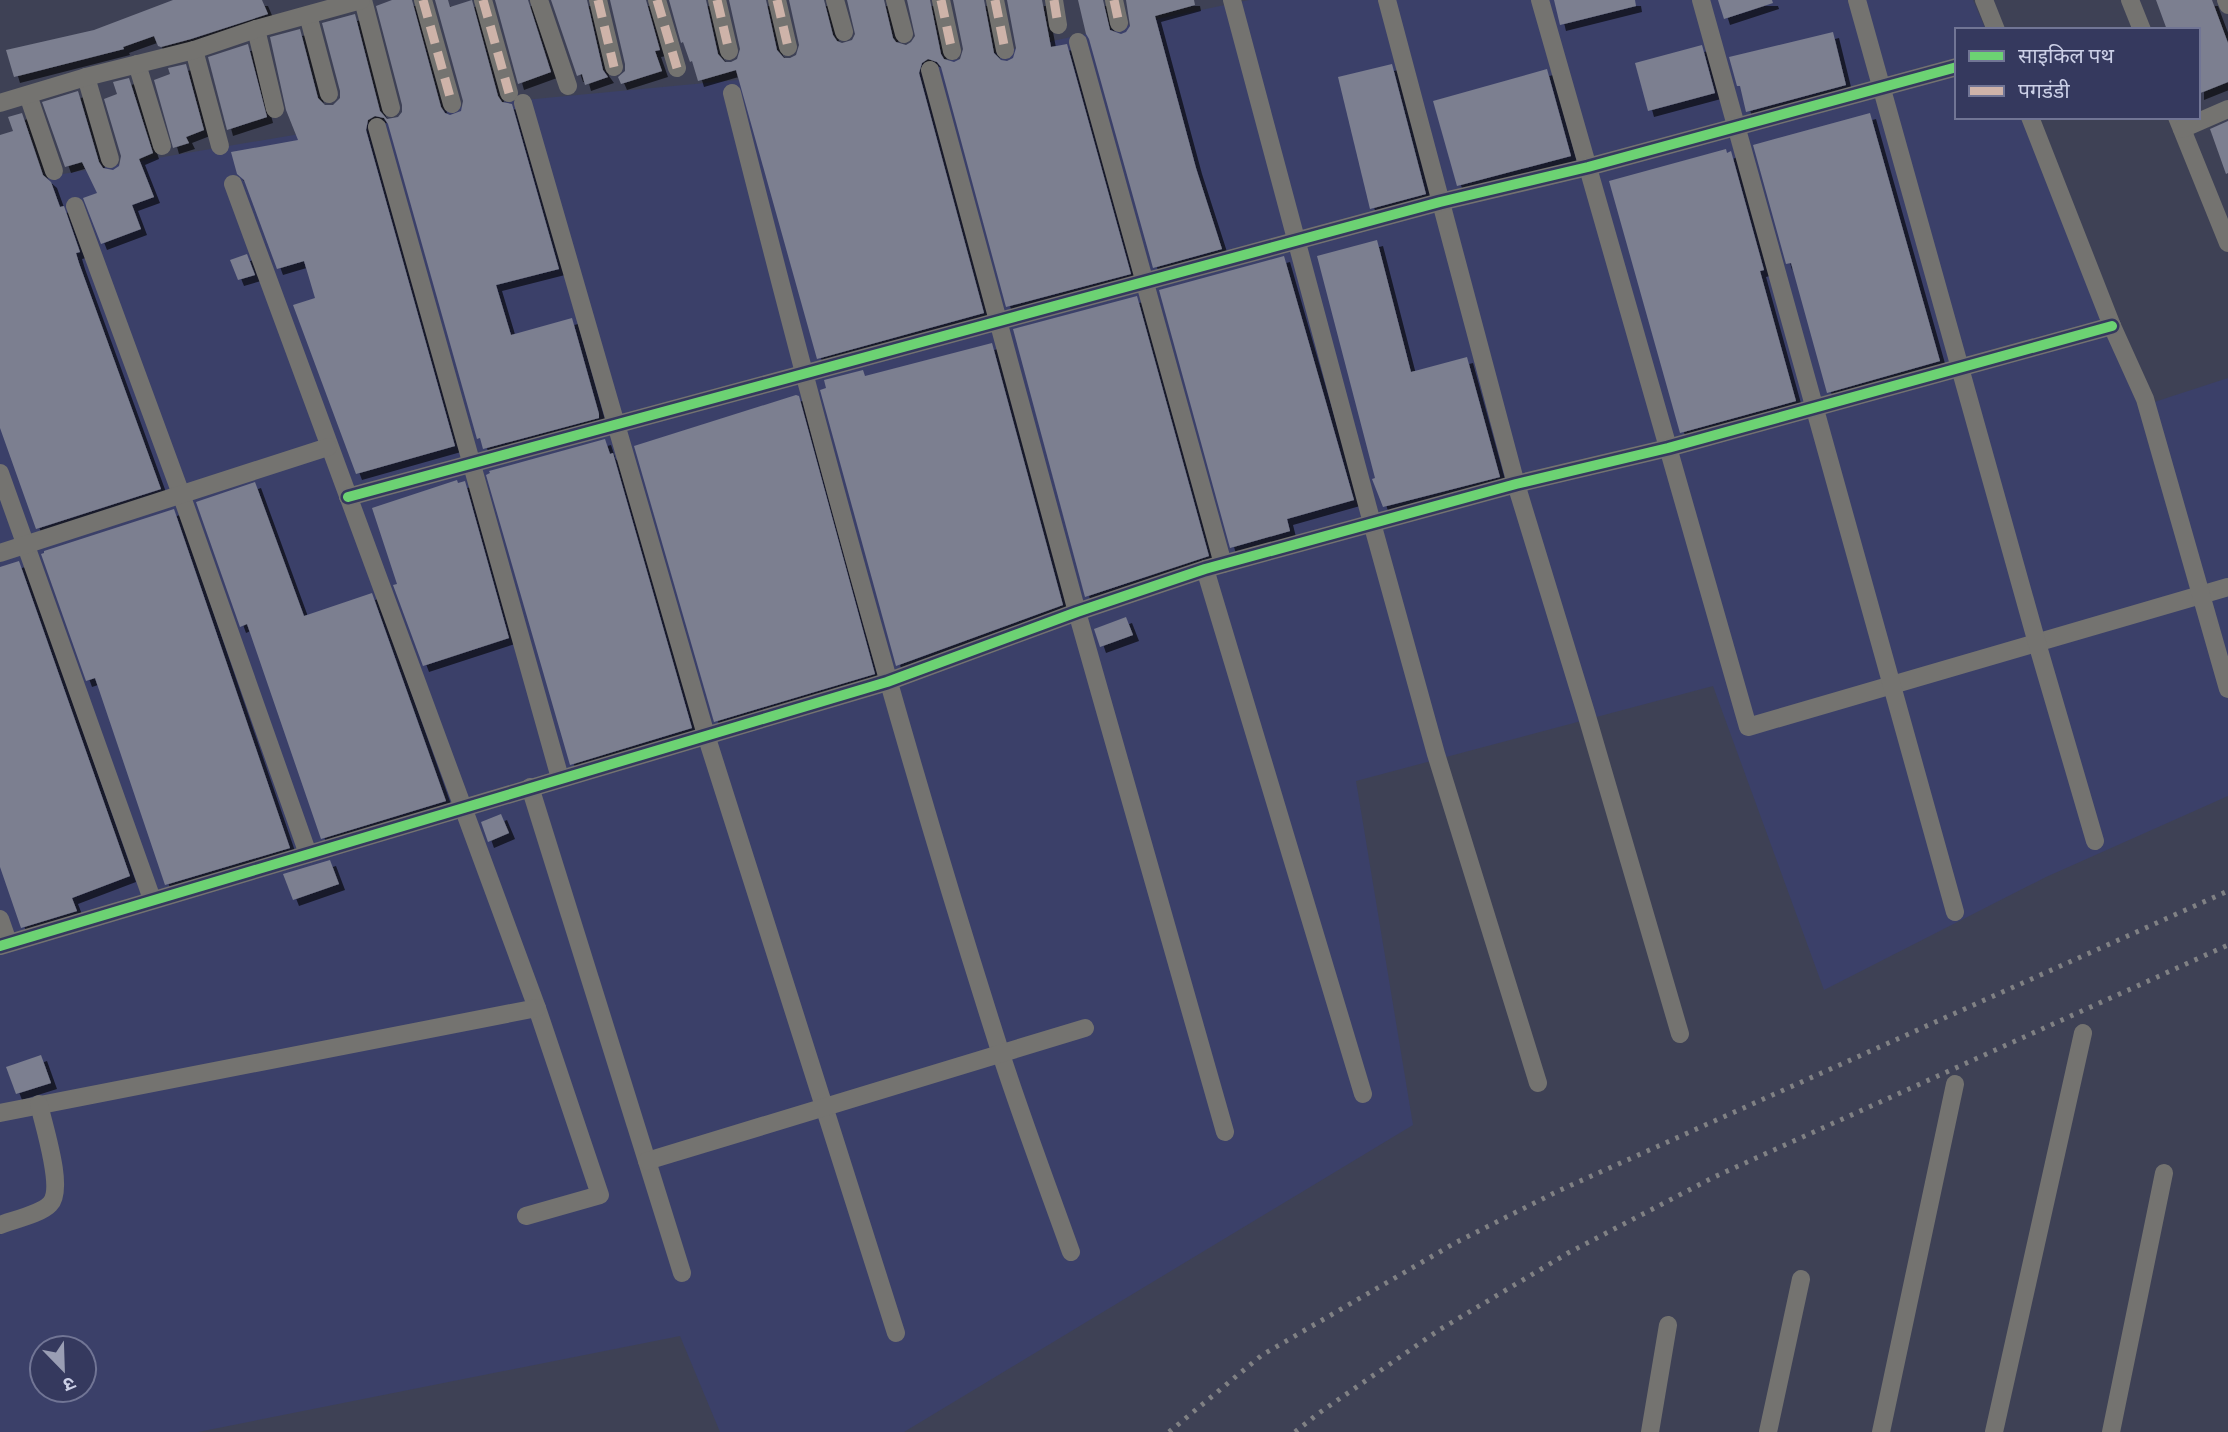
<svg xmlns="http://www.w3.org/2000/svg" width="2228" height="1432" font-family="'Archivo Narrow','Noto Sans Devanagari',sans-serif">
	<style>
		.built { fill: #3b4069; fill-rule: evenodd }
		.building { fill: #7c7f90; filter: url(#shadow) }
		.lines { fill: none; stroke-linecap: round; stroke-linejoin: round }
		.street { stroke: #747370; stroke-width: 18 }
		.rail { stroke: #808184; stroke-width: 5; stroke-dasharray: 3.5 7; stroke-linecap: butt }
		.quiet { stroke: #ceb3a9; stroke-width: 9; stroke-dasharray: 18 9; stroke-linecap: butt }
		.cycleway-casing { stroke: #35395e; stroke-width: 15 }
		.cycleway { stroke: #6cd273; stroke-width: 10 }
	</style>
	<defs>
		<filter id="shadow"><feDropShadow dx="6" dy="6" stdDeviation="0" flood-color="#0009"/></filter>
	</defs>
	<rect width="100%" height="100%" fill="#3e4155"/>
	<path class="built" d="M1249 0H1973L1986 30H1957V117H2023L2142 406 2228 378V796L2046 877 1824 990 1713 686 1356 781 1413 1125 904 1432H720L680 1336 198 1432H0V196L51 176 471 105 970 58ZM42 1348H84V1390H42Z"/>
	<g class="building">
		<polygon points="173,0 262,0 268,14 191,39 161,47 158,46 154,36 123,47 124,49 14,77 6,50 94,30"/>
		<polygon points="392,0 412,0 441,107 445,113 450,115 461,111 463,101 435,0 448,0 450,7 472,0 498,96 502,102 512,104 559,269 496,285 511,335 572,318 599,414 599,418 483,449 480,438 477,439 388,124 384,118 375,116 368,120 366,130 455,446 356,474 293,305 315,298 304,261 277,269 244,180 237,174 231,152 298,140 286,110 270,37 300,29 318,98 325,105 333,105 340,98 340,91 322,23 355,14 380,111 387,119 398,117 402,112 402,105 376,6"/>
		<polygon points="495,0 528,0 551,72 518,84"/>
		<polygon points="551,0 587,0 603,70 608,77 585,85 582,74 577,76"/>
		<polygon points="610,0 646,0 660,50 655,51 662,71 621,84 618,77 625,71 625,64"/>
		<polygon points="669,0 706,0 718,54 725,62 731,62 737,59 740,49 729,0 766,0 777,50 784,58 790,58 796,55 799,45 789,0 824,0 833,35 837,41 842,43 852,40 855,34 847,0 884,0 893,38 896,42 906,45 911,42 915,36 907,0 930,0 941,54 944,59 954,62 960,59 963,49 953,0 984,0 994,53 1001,60 1007,61 1013,58 1016,48 1007,0 1042,0 1051,47 1067,44 1131,274 1006,307 941,67 937,62 928,59 922,63 919,73 984,313 817,359 736,70 698,81 692,61 690,62 683,42 681,43"/>
		<polygon points="1078,0 1103,0 1110,30 1121,34 1126,32 1130,26 1126,0 1194,0 1195,5 1155,16 1196,168 1222,249 1153,268 1089,39 1086,34"/>
		<polygon points="1554,0 1635,0 1636,6 1560,25"/>
		<polygon points="1718,0 1772,0 1773,3 1724,19"/>
		<polygon points="2156,0 2212,0 2228,43 2228,82 2198,94 2198,30 2167,30"/>
		<polygon points="1833,32 1846,85 1746,112 1740,86 1737,86 1729,57"/>
		<polygon points="248,44 267,117 227,130 208,57"/>
		<polygon points="1702,45 1715,93 1648,111 1635,63"/>
		<polygon points="186,64 204,130 186,137 189,143 173,148 154,80 170,74 168,68"/>
		<polygon points="1392,64 1426,194 1370,209 1338,77"/>
		<polygon points="1547,69 1571,156 1457,186 1433,101"/>
		<polygon points="129,78 153,153 139,159 154,197 132,205 141,229 101,244 83,198 97,193 82,162 65,167 42,102 78,91 99,162 103,168 113,170 119,166 121,156 104,99 117,94 113,82"/>
		<polygon points="22,113 43,175 51,182 60,207 64,206 80,252 76,253 79,263 161,489 36,529 0,428 0,135 13,131 8,117"/>
		<polygon points="1870,113 1940,361 1827,393 1791,263 1786,264 1753,145"/>
		<polygon points="2228,121 2228,173 2226,174 2210,129"/>
		<polygon points="1726,149 1727,153 1731,151 1764,270 1760,271 1796,401 1680,433 1609,181"/>
		<polygon points="1377,240 1411,372 1467,357 1500,477 1383,507 1372,479 1375,478 1317,256"/>
		<polygon points="247,254 255,275 238,280 230,260"/>
		<polygon points="1284,256 1354,500 1287,519 1290,531 1230,548 1159,290"/>
		<polygon points="1137,296 1209,556 1085,597 1013,329"/>
		<polygon points="992,343 1063,605 896,666 820,390 826,388 824,380 863,370 865,376"/>
		<polygon points="796,395 799,396 875,674 714,722 634,446"/>
		<polygon points="605,439 610,454 613,453 692,728 570,765 486,475 490,473 489,471"/>
		<polygon points="457,480 458,483 465,481 509,638 423,666 393,585 397,584 372,508"/>
		<polygon points="255,482 304,616 372,593 446,801 321,839 247,624 240,627 196,502"/>
		<polygon points="174,509 290,848 165,885 95,678 86,681 41,554 44,553 44,551"/>
		<polygon points="19,561 130,876 72,898 77,911 21,928 0,867 0,567"/>
		<polygon points="1126,617 1133,635 1100,647 1094,629"/>
		<polygon points="501,814 509,833 488,842 481,822"/>
		<polygon points="330,860 339,884 293,900 283,874"/>
		<polygon points="41,1055 51,1083 16,1094 6,1067"/>
	</g>
	<g class="lines">
		<g class="street">
			<polyline points="363,0 391,108"/>
			<polyline points="423,0 452,104"/>
			<polyline points="483,0 509,93"/>
			<polyline points="539,0 568,86"/>
			<polyline points="598,0 614,67"/>
			<polyline points="657,0 677,68"/>
			<polyline points="717,0 729,51"/>
			<polyline points="777,0 788,47"/>
			<polyline points="835,0 844,32"/>
			<polyline points="895,0 904,34"/>
			<polyline points="941,0 952,51"/>
			<polyline points="995,0 1005,50"/>
			<polyline points="1054,0 1058,25"/>
			<polyline points="1114,0 1119,23"/>
			<polyline points="1232,0 1372,523 1436,754 1538,1083"/>
			<polyline points="1387,0 1516,484 1586,713 1680,1034"/>
			<polyline points="1540,0 1748,727 2228,587"/>
			<polyline points="1701,0 1955,912"/>
			<polyline points="1857,0 2037,643 2095,841"/>
			<polyline points="1984,0 1996,30"/>
			<polyline points="2130,0 2142,30"/>
			<polyline points="2226,0 2228,5"/>
			<polyline points="308,15 329,94"/>
			<polyline points="256,29 275,109"/>
			<polyline points="1078,42 1223,564"/>
			<polyline points="194,50 220,146"/>
			<polyline points="137,64 162,146"/>
			<polyline points="930,70 1077,612 1225,1132"/>
			<polyline points="86,77 110,159"/>
			<path d="M732 93C813 415 899 735 1000 1051 1022 1119 1047 1185 1071 1252"/>
			<polyline points="28,95 54,171"/>
			<polyline points="0,103 86,77 194,50 256,29 361,0"/>
			<polyline points="523,103 706,735 896,1333"/>
			<polyline points="2030,117 2112,326 2145,399 2228,689"/>
			<polyline points="2177,117 2228,243"/>
			<polyline points="377,127 560,778"/>
			<polyline points="2182,129 2228,109"/>
			<polyline points="233,184 537,1008 600,1195 526,1216"/>
			<polyline points="75,206 181,494 308,854"/>
			<polyline points="0,473 152,899"/>
			<polyline points="348,497 1440,202 1588,167 1957,67"/>
			<polyline points="0,553 328,447"/>
			<polyline points="1205,569 1363,1094"/>
			<polyline points="530,787 682,1273"/>
			<polyline points="0,919 8,942"/>
			<polyline points="0,946 887,682 1077,612 1205,569 1516,484 1668,448 2112,326"/>
			<polyline points="0,1113 537,1008"/>
			<polyline points="647,1161 1085,1028"/>
			<path d="M0 1225C13 1220 41 1214 50 1204 65 1189 43 1124 39 1104"/>
			<polyline points="1650,1432 1668,1325"/>
			<polyline points="1768,1432 1801,1279"/>
			<polyline points="1881,1432 1955,1084"/>
			<polyline points="1994,1432 2083,1033"/>
			<polyline points="2111,1432 2164,1173"/>
		</g>
		<g class="rail">
			<polyline points="1169,1432 1262,1355 1455,1243 1558,1191 2228,891"/>
			<polyline points="1295,1432 1319,1413 1439,1330 1568,1253 1714,1177 2228,945"/>
		</g>
		<g class="quiet">
			<polyline points="423,0 452,104"/>
			<polyline points="483,0 509,93"/>
			<polyline points="598,0 614,67"/>
			<polyline points="657,0 677,68"/>
			<polyline points="717,0 729,51"/>
			<polyline points="777,0 788,47"/>
			<polyline points="941,0 952,51"/>
			<polyline points="995,0 1005,50"/>
			<polyline points="1054,0 1058,25"/>
			<polyline points="1114,0 1119,23"/>
		</g>
		<defs>
			<g id="cycleway">
				<polyline points="348,497 1440,202 1588,167 1957,67"/>
				<polyline points="0,946 887,682 1077,612 1205,569 1516,484 1668,448 2112,326"/>
			</g>
		</defs>
		<use href="#cycleway" class="cycleway-casing"/>
		<use href="#cycleway" class="cycleway"/>
	</g>
	<rect x="1955" y="28" width="245" height="91" fill="#35395e" stroke="#717595" stroke-width="2"/>
	<rect x="1969" y="51" width="35" height="10" fill="#6cd273" stroke="#717595" stroke-width="2"/>
	<text x="2018" y="63" font-size="21" fill="#ccd0e7">साइकिल पथ</text>
	<rect x="1969" y="86" width="35" height="10" fill="#ceb3a9" stroke="#717595" stroke-width="2"/>
	<text x="2018" y="98" font-size="21" fill="#ccd0e7">पगडंडी</text>
	<g transform="translate(63 1369) rotate(157)"><circle r="33" fill="#35395e" stroke="#717595" stroke-width="2"/>
	<path d="M0-5L12 26L0 18L-12 26Z" fill="#9a9eb4"/>
	<text y="-10" font-size="19" font-weight="bold" text-anchor="middle" fill="#ccd0e7">उ</text>
	</g>
</svg>
